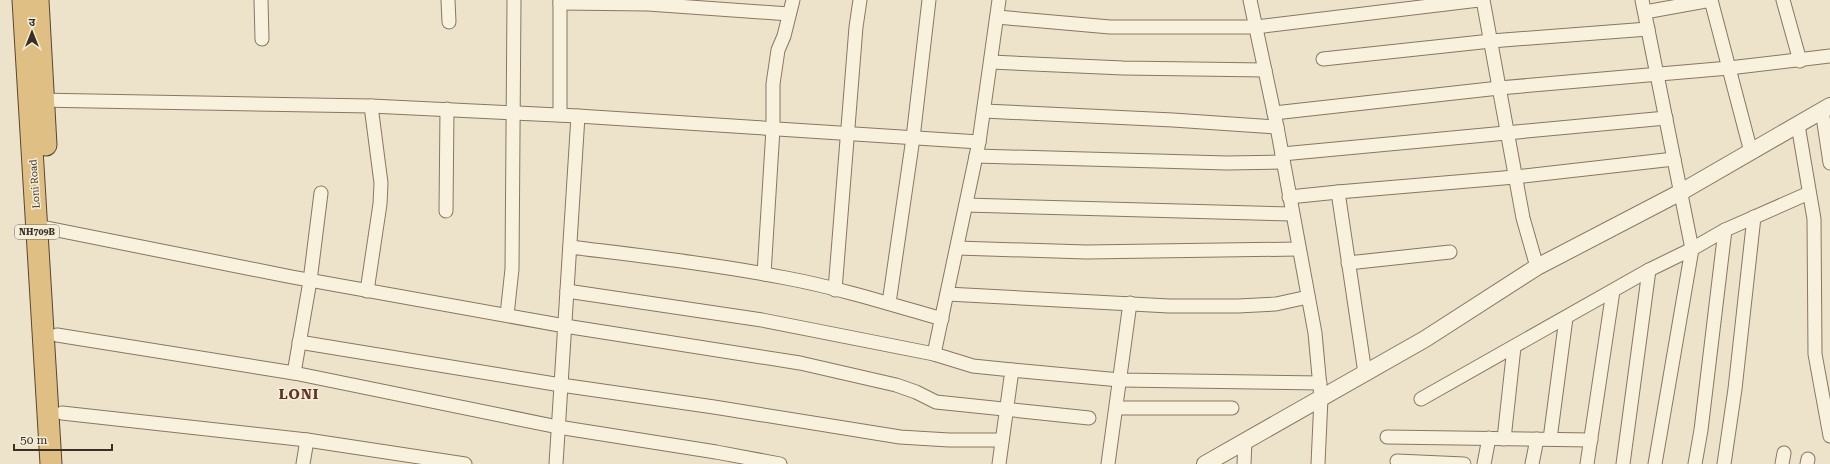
<svg xmlns="http://www.w3.org/2000/svg" width="1830" height="464" font-family="'Roboto Serif','Noto Sans Devanagari',serif">
	<style>
		.lines { fill: none; stroke-linecap: round; stroke-linejoin: round }
		.minor-casing { stroke: #897760; stroke-width: 15 }
		.tertiary-casing { stroke: #897760; stroke-width: 18 }
		.trunk-casing { stroke: #574533; stroke-width: 23 }
		.minor { stroke: #f7f1de; stroke-width: 13 }
		.tertiary { stroke: #f7f1de; stroke-width: 16 }
		.trunk { stroke: #e0bf84; stroke-width: 21 }
		.labels { text-anchor: middle; stroke-width: 3; stroke-linejoin: round; paint-order: stroke }
		.shield { fill: #f4edda; stroke: #726859; stroke-width: 1 }
		.shield-label { font-size: 9px; font-weight: bold; fill: #3a2f22 }
		.street-label { font-size: 10px; fill: #3a2f22; stroke: #f4edda }
		.district-label { font-size: 14px; font-weight: bold; letter-spacing: 1px; fill: #643324; stroke: #f4edda }
	</style>
	<rect width="100%" height="100%" fill="#ede3cb"/>
	<g class="lines">
		<defs>
			<g id="minor">
				<polyline points="261,0 262,39"/>
				<polyline points="448,0 449,22"/>
				<polyline points="560,0 560,115"/>
				<polyline points="1250,0 1277,127 1315,333 1321,398 1318,464"/>
				<polyline points="1483,0 1523,218 1537,267"/>
				<polyline points="1642,0 1692,249 1655,464"/>
				<polyline points="1711,0 1751,152"/>
				<polyline points="1783,0 1800,61"/>
				<polyline points="560,3 648,4 789,14"/>
				<polyline points="1645,12 1711,0"/>
				<polyline points="997,17 1110,27 1256,27 1479,0"/>
				<polyline points="1323,59 1491,41 1648,29"/>
				<polyline points="991,62 1123,68 1265,70"/>
				<polyline points="37,100 371,106 578,116 979,142 999,0"/>
				<polyline points="1822,110 1830,163"/>
				<polyline points="984,111 1173,120 1277,127"/>
				<polyline points="1274,113 1499,88 1729,68 1830,56"/>
				<polyline points="1798,125 1814,219 1815,354 1830,436"/>
				<polyline points="979,142 934,354 973,366 1012,370 999,464"/>
				<polyline points="1282,154 1666,118"/>
				<polyline points="976,156 1227,163 1283,162"/>
				<polyline points="1338,192 1365,373"/>
				<polyline points="1289,197 1338,192 1515,177 1674,159"/>
				<polyline points="966,205 1292,214"/>
				<polyline points="446,211 447,109"/>
				<polyline points="37,226 292,277 565,326 800,363 896,385 916,392 936,402 1089,418"/>
				<path d="M570 247C642 256 714 264 786 278 839 288 890 304 942 319"/>
				<polyline points="957,248 1086,252 1298,249"/>
				<polyline points="1348,263 1450,252"/>
				<polyline points="764,274 773,129 773,84 778,50 784,36 793,0"/>
				<polyline points="835,290 856,27 860,0"/>
				<polyline points="367,291 380,204 381,183 371,106"/>
				<polyline points="567,291 762,320 934,354"/>
				<polyline points="947,294 1169,306 1238,306 1276,304 1308,297"/>
				<polyline points="889,303 913,138 929,0"/>
				<polyline points="507,315 512,269 514,0"/>
				<polyline points="57,335 294,373 558,427 716,452 780,464"/>
				<polyline points="299,342 561,385 714,407 900,437 949,440 1002,440"/>
				<polyline points="1012,370 1120,380 1320,383"/>
				<polyline points="294,373 310,281 321,193"/>
				<polyline points="1421,399 1649,270 1692,249 1725,230 1809,193"/>
				<polyline points="1117,408 1232,408"/>
				<polyline points="62,413 307,440 465,464"/>
				<polyline points="1387,437 1591,440"/>
				<polyline points="1504,439 1514,347"/>
				<polyline points="1550,439 1566,318"/>
				<polyline points="1397,461 1464,464"/>
				<polyline points="303,464 307,440"/>
				<polyline points="556,464 578,116"/>
				<polyline points="1108,464 1130,303"/>
				<polyline points="1244,464 1245,441"/>
				<polyline points="1484,464 1489,438"/>
				<polyline points="1532,464 1537,439"/>
				<polyline points="1587,464 1613,291"/>
				<polyline points="1623,464 1649,270"/>
				<polyline points="1695,464 1701,430 1725,230"/>
				<polyline points="1724,464 1735,389 1754,217"/>
				<polyline points="1782,464 1784,453"/>
				<polyline points="1807,464 1808,459"/>
			</g>
			<polyline id="tertiary" points="1205,464 1425,339 1537,267 1681,192 1830,106"/>
			<g id="trunk">
				<polyline points="23,0 51,464"/>
				<polyline points="38,0 46,145"/>
			</g>
		</defs>
		<use href="#minor" class="minor-casing"/>
		<use href="#tertiary" class="tertiary-casing"/>
		<use href="#trunk" class="trunk-casing"/>
		<use href="#minor" class="minor"/>
		<use href="#tertiary" class="tertiary"/>
		<use href="#trunk" class="trunk"/>
	</g>
	<g class="labels">
		<rect class="shield" x="15" y="225" width="44" height="14" rx="3"/>
		<g class="shield-label">
			<text x="37" y="235">NH709B</text>
		</g>
		<g class="street-label">
			<text transform="translate(34 184) rotate(-94)" y="4">Loni Road</text>
		</g>
		<g class="district-label">
			<text x="299" y="399">LONI</text>
		</g>
	</g>
	<g transform="translate(32 32)" stroke="#f4edda" stroke-width="3" paint-order="stroke">
	<path d="M0-3L7 15L0 10L-7 15Z" fill="#3a2f22"/>
	<text y="-6" font-size="11" font-weight="bold" text-anchor="middle" fill="#3a2f22">उ</text>
	</g>
	<path d="M14 444v6h98v-6" fill="none" stroke="#3a2f22" stroke-width="2"/>
	<text x="20" y="444" font-size="12" fill="#3a2f22" stroke="#f4edda" stroke-width="3" paint-order="stroke">50 m</text>
</svg>
